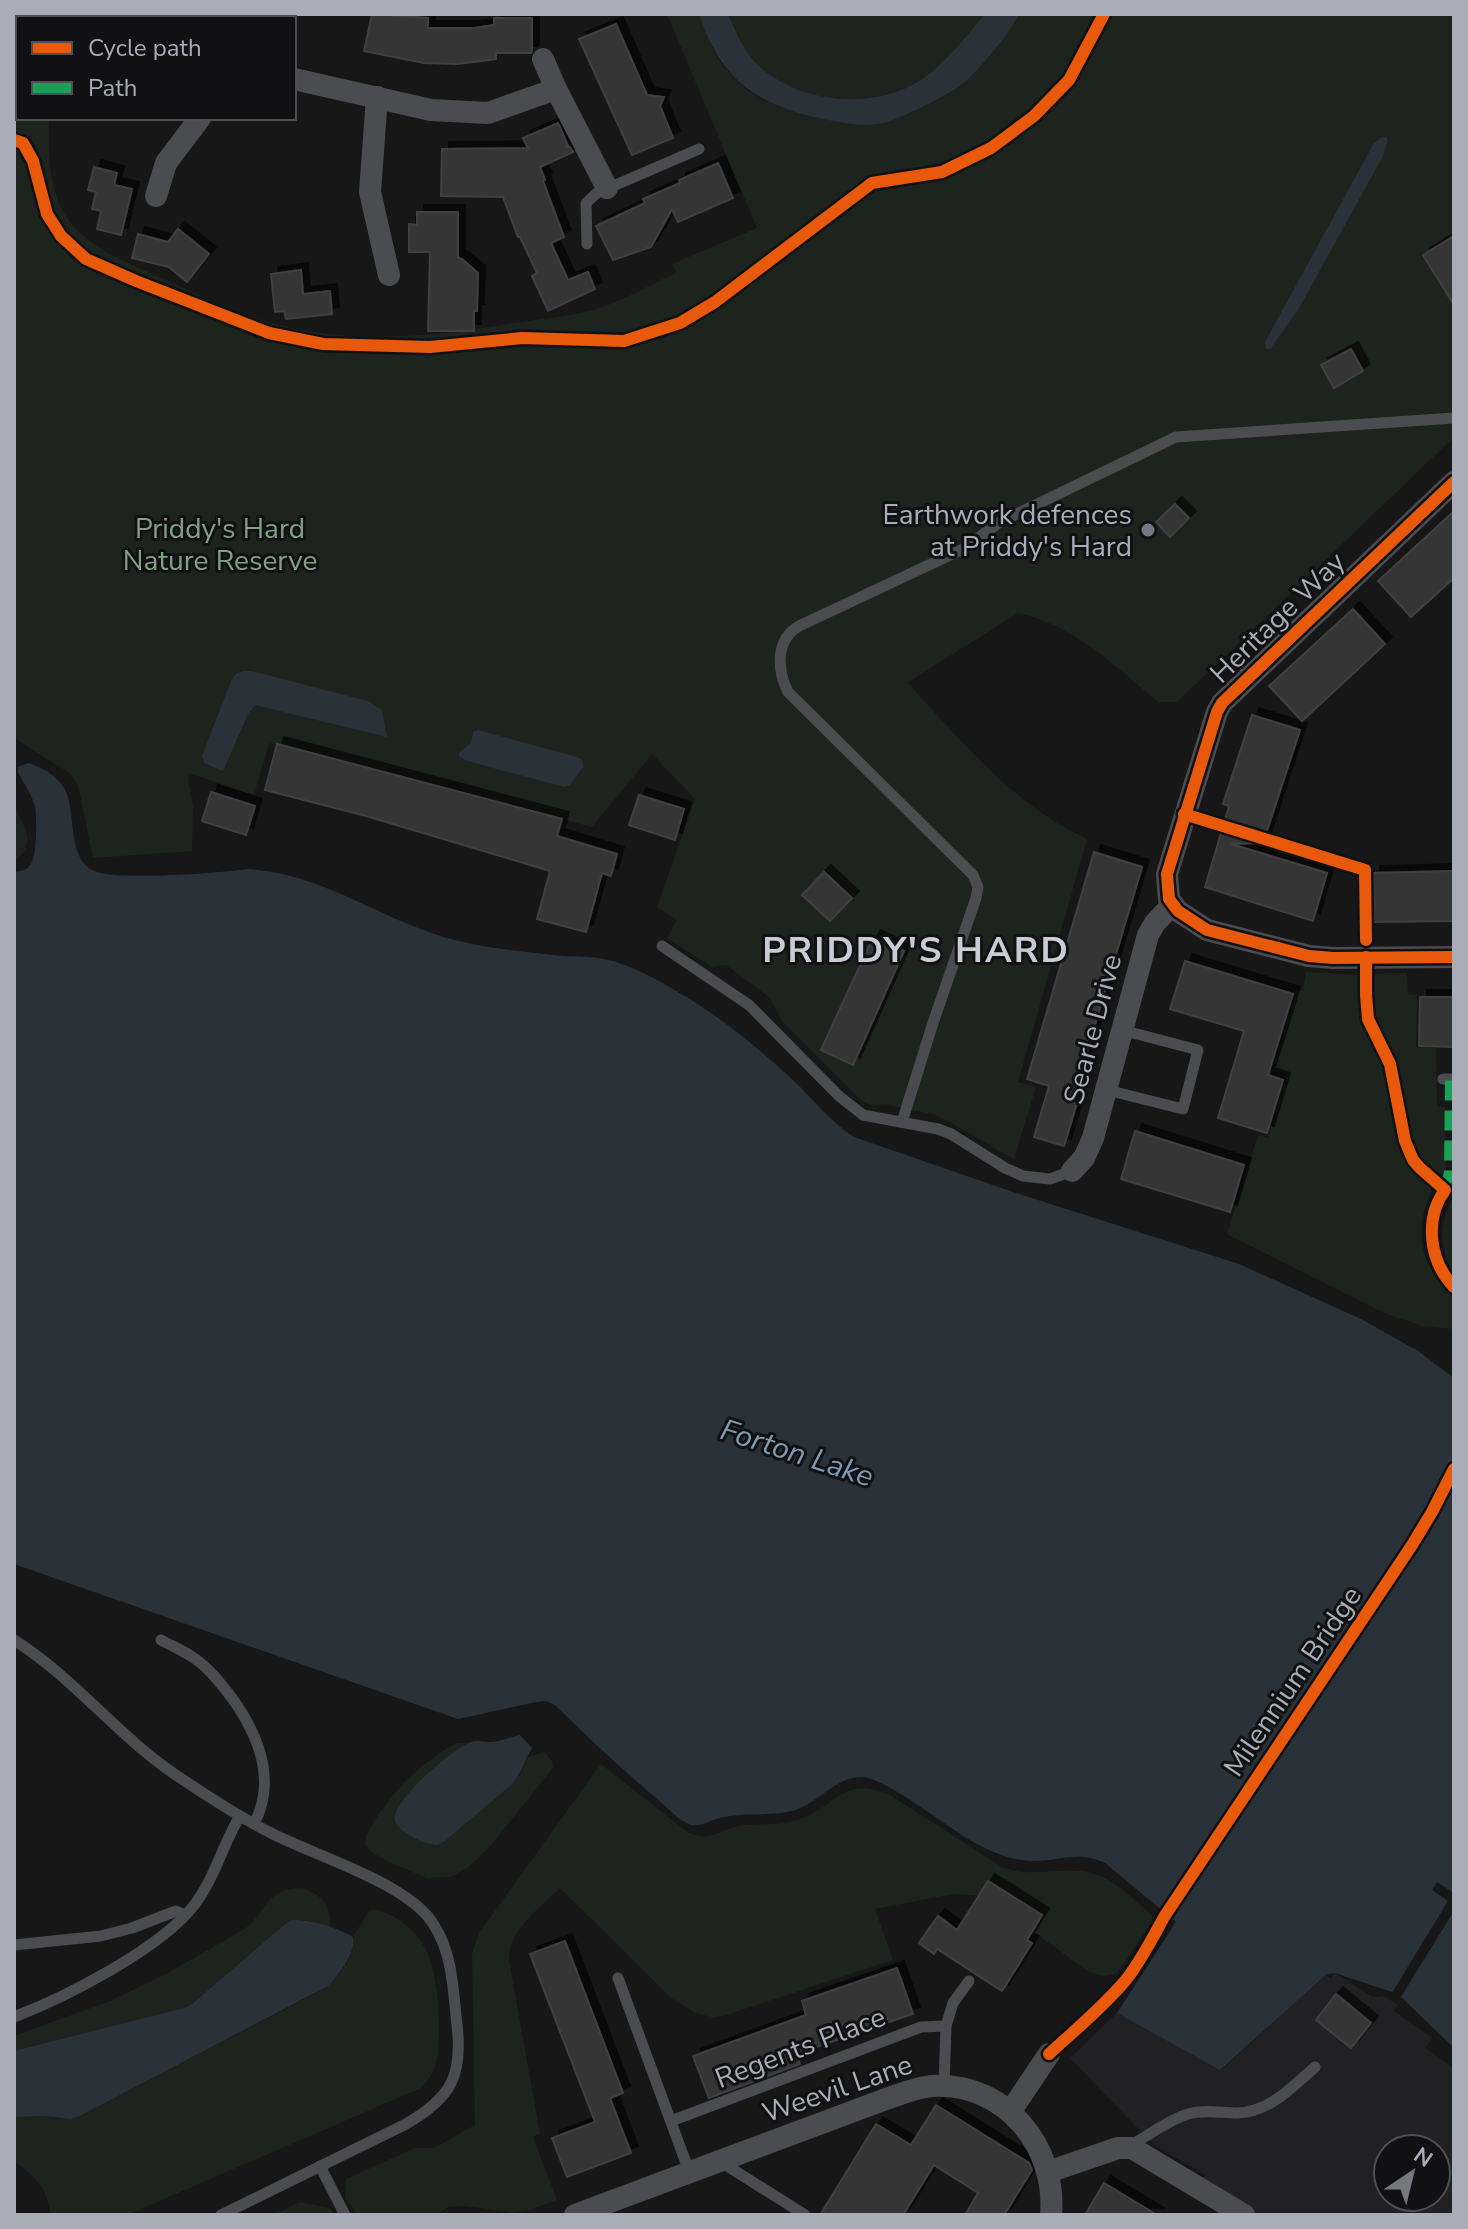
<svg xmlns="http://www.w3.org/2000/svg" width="1468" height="2229" font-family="'Nunito Sans',sans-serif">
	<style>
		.built { fill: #212123; fill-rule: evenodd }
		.green { fill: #1d241e }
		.water { fill: #2a3239 }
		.pier { fill: #171717 }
		.building { fill: #353536; stroke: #3f4043; stroke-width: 2; filter: url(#shadow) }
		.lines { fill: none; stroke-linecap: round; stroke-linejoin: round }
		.service { stroke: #4b4c50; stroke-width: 11 }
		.minor { stroke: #4b4c50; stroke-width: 22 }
		.quiet { stroke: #1a9f57; stroke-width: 10; stroke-dasharray: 20 10; stroke-linecap: butt }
		.cycleway-casing { stroke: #111113; stroke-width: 17 }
		.cycleway { stroke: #e8590c; stroke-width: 12 }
		.poi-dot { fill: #757880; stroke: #111113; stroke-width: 3 }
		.labels { text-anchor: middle; stroke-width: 6; stroke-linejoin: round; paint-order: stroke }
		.poi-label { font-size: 28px; fill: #a8adb8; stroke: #111113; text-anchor: end }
		.park-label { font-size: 28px; fill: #7fa381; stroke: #111113 }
		.street-label { font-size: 28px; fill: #a8adb8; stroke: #111113 }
		.water-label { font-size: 30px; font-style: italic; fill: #7f9bb3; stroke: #111113 }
		.district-label { font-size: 36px; font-weight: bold; letter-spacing: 2px; fill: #c9ccd4; stroke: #111113 }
	</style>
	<defs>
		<filter id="shadow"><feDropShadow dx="7" dy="-7" stdDeviation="0" flood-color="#0009"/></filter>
	</defs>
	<rect width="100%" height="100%" fill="#171717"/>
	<path class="built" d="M1335 1973 1373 1997 1384 1996 1398 2005 1394 2011 1432 2038 1426 2048 1454 2069V2215H1229L1194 2192 1205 2175 1154 2145 1070 2058 1117 2013 1221 2070 1326 1975 1331 1978ZM1388 2149H1436V2197H1388Z"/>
	<g class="green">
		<path d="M665 14H699L714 52 725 68 746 89 759 98 791 111 895 119 961 85 980 66 1010 29 1019 14H1454V437L1177 702H1158C1115 666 1074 625 1018 613L908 682C921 698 936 714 950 729 991 773 1031 813 1087 839L1018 1082 1036 1087 1014 1159 937 1115 883 1104 872 1106 863 1102 782 1021 769 997 726 965 712 967 667 938 677 920 657 907 695 799 652 754 592 827 269 743 254 795 189 773 188 781 193 805 192 851 93 858 78 785 71 774 14 738V71L18 68V118H49C45 226 77 241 168 281 206 299 246 317 287 327 362 344 440 336 515 323 541 319 575 316 599 308 625 300 651 284 676 273L672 264 757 228 669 19Z"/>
		<path d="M728 14H985C965 37 947 63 921 80 872 111 796 104 755 62 743 49 735 30 728 14Z"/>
		<path d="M14 806C25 830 38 842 14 862Z"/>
		<path d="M1306 972 1358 975 1361 1013 1383 1064 1401 1145 1409 1160 1429 1182 1431 1187C1430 1196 1426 1203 1424 1212 1415 1246 1429 1275 1454 1298V1329L1423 1326 1384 1313 1227 1234 1258 1135 1268 1138 1286 1075 1272 1071 1296 990 1303 991Z"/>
		<polygon points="1407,973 1408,994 1417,995 1416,1047 1436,1048 1437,1107 1445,1107 1446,1173 1443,1177 1422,1162 1415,1151 1397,1067 1376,1027 1372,1009 1370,974"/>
		<path d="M1454 1196V1274C1437 1249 1440 1221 1454 1196Z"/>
		<path d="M456 1743H470L421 1781 407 1795 399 1805V1827L424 1842 520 1775 526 1758 544 1752 552 1761 553 1768 491 1845 469 1867 450 1877 427 1878 385 1860 368 1850 365 1844 366 1836C387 1796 417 1765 456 1743Z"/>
		<path d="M601 1764 686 1831C709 1844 715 1831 739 1826 757 1823 776 1826 794 1821 835 1810 842 1773 890 1795L1002 1867C1031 1878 1053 1868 1082 1871 1111 1874 1134 1900 1155 1918L1117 1973C1104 1979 1097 1975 1085 1969L984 1896 953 1894 875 1909 893 1960 723 2016 712 2017 695 2013 671 1998 560 1888C540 1908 509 1929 509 1960L540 2134 533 2137 557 2200 530 2210 514 2212 462 2206 448 2207 435 2215H358L345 2198 346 2179 415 2148H434L475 2125 472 1954 479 1933Z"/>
		<path d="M301 1888C322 1894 332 1906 330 1928L304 1920 285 1924 192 2004 184 2008 14 2051V2036L110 2001 166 1974 246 1928C269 1908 265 1890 301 1888Z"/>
		<path d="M374 1909C397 1915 416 1929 426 1950 439 1974 443 2042 435 2067 432 2075 427 2082 421 2088L127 2215H50C49 2191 34 2173 14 2162V2117L46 2116 71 2119 80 2116 316 1993C333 1983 357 1958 353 1937L369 1911Z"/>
		<polygon points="300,2202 329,2208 333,2213 330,2215 273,2215"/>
	</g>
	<g class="water">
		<path d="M699 14H728C735 30 743 49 755 62 796 104 872 111 921 80 946 63 965 37 985 14H1019C1010 33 977 73 961 85 946 96 900 119 883 123 865 127 846 123 828 120 760 107 721 82 699 14Z"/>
		<polygon points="1382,137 1386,137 1388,140 1383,156 1298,310 1270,349 1266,349 1265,342 1374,143"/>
		<polygon points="243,671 251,671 368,701 382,710 387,737 255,705 248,714 223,771 204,763 202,756 231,681 236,674"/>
		<polygon points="478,730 577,757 582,760 583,767 571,784 565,787 467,761 459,756 459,753 471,743 473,732"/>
		<path d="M28 763C42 767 60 777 66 792 76 814 67 859 94 871 115 881 220 873 248 869 325 873 386 924 459 941 492 949 528 952 562 956 576 957 590 956 604 959 632 965 657 979 681 994 721 1017 758 1048 792 1079 812 1098 830 1122 854 1137L1013 1192 1239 1264 1361 1319 1418 1351 1454 1378V2048L1398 1994 1335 1973 1327 1974 1220 2070 1117 2013 1176 1922 1105 1863C1074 1848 1052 1865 1022 1860 1011 1859 998 1854 987 1849 956 1836 889 1778 862 1777 836 1777 821 1800 798 1809 773 1818 745 1811 720 1818 711 1820 701 1827 691 1825 679 1821 667 1807 657 1799 622 1769 588 1738 555 1705L546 1701 536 1702 458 1719 14 1564V872C21 871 27 870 31 864 37 856 37 817 35 807 32 794 23 783 18 772V767Z"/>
		<path d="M520 1735 532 1748C524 1761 522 1773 512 1784L445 1841 437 1845C426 1844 417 1840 408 1834 403 1831 397 1827 395 1821 390 1801 453 1749 471 1742 478 1740 482 1742 489 1742 499 1742 510 1737 520 1735Z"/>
		<path d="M293 1920C312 1920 337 1927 353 1937 356 1954 339 1974 328 1986L80 2116 71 2119 46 2116 14 2117V2051L184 2008 192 2004 285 1924Z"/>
	</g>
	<polygon class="pier" points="1437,1882 1454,1893 1454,1911 1399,2000 1390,1996 1448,1901 1432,1890"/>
	<g class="building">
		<polygon points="372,14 428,18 428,28 475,28 494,25 494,18 532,18 532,51 531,53 496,53 496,59 457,64 424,63 364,51"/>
		<polygon points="616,24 647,95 664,97 660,106 673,138 632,155 579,39"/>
		<polygon points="558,123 568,146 565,147 570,147 573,152 540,167 545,180 543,181 564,237 551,243 568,280 588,272 595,289 548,311 532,276 537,273 520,237 518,237 503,197 441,196 442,149 528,148 523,138"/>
		<polygon points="718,163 733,198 678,222 672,209 651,247 613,260 596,226 645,203 643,199 680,183 679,180"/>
		<polygon points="94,167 117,173 114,185 132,189 121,235 97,229 101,211 92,209 96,192 88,190"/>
		<polygon points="417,212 458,212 458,258 462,259 478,273 477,311 474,311 474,331 428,331 430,252 409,252 409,224 417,225"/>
		<polygon points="178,229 209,254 187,282 169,267 132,258 138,234 168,242"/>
		<polygon points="1454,236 1454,305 1423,255"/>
		<polygon points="301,270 303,294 330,291 332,314 286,319 284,311 275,312 271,274"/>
		<polygon points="1351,349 1363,371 1334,388 1321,365"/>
		<polygon points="1175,504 1189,518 1170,537 1156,522"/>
		<polygon points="1454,511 1454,578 1411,617 1378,581"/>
		<polygon points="1353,609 1385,644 1302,721 1269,686"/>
		<polygon points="1252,715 1300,730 1263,843 1231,844 1327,873 1313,921 1205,887 1229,806 1223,804"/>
		<polygon points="277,744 562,819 557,836 617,854 611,876 602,873 586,932 537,919 550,871 366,816 265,790"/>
		<polygon points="211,792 255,806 246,835 202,821"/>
		<polygon points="639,795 684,809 675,840 629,825"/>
		<polygon points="1094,852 1142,867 1072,1102 1077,1103 1064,1146 1034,1137 1049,1086 1027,1079"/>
		<polygon points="1454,871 1454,921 1374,922 1373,873"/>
		<polygon points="824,872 852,898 830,921 802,895"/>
		<polygon points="873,937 904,951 853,1065 821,1050"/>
		<polygon points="1185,961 1293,994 1268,1075 1283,1080 1267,1133 1218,1118 1244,1031 1170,1009"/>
		<polygon points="1420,997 1454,997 1454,1047 1419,1046"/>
		<polygon points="1135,1131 1244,1165 1230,1212 1121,1179"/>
		<polygon points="988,1881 1042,1915 1027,1940 1032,1943 1002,1991 937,1949 934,1954 919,1943 938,1916 957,1930"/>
		<polygon points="565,1941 623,2093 610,2098 631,2153 567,2177 552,2138 595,2122 530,1954"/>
		<polygon points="897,1968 913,2014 796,2054 800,2064 709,2098 693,2056 806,2015 802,2001"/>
		<polygon points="1336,1994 1371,2023 1351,2048 1316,2020"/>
		<polygon points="936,2105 1029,2163 1032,2170 1004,2215 965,2215 978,2193 934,2165 903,2215 820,2215 876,2124 911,2145"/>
		<polygon points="1104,2183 1157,2215 1085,2215"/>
	</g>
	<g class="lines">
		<g class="service">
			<polyline points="587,244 586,203 597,193 699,149"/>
			<polyline points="662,946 749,1005 839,1096 863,1115 938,1129 951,1134 1005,1168 1023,1176 1050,1179 1072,1171"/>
			<polyline points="1443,1079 1454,1079"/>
			<polyline points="1107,1090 1183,1109 1198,1050 1122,1030"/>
			<path d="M902 1122 933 1023 976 898 978 887 973 875 788 692C777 670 775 640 799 626L963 549 1000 522 1176 437 1454 418"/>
			<path d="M14 1640C73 1677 115 1733 173 1773 204 1794 237 1816 271 1833 315 1856 409 1883 434 1925 453 1955 453 1990 457 2025 463 2076 451 2098 406 2124L221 2215"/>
			<path d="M161 1640C172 1646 184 1651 194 1658 209 1668 221 1684 232 1698 259 1736 277 1780 254 1824"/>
			<polyline points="14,1945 101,1936 132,1928 176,1911 185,1915"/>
			<polyline points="618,1978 689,2171"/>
			<path d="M14 2017C66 1997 162 1948 195 1904 215 1877 223 1844 240 1816"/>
			<polyline points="944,2086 946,2026"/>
			<polyline points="671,2121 921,2027 946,2026 953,2003 969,1981"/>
			<path d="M1128 2147C1146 2137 1168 2120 1188 2114 1204 2109 1221 2113 1237 2113 1270 2112 1292 2087 1315 2067"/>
			<polyline points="721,2162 805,2215"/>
			<polyline points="320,2166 345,2215"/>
		</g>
		<g class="minor">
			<polyline points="246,18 247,14"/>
			<polyline points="294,79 431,110 488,113 556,89 543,59"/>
			<polyline points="556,89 607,188"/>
			<polyline points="377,97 370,192 389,275"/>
			<polyline points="156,196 166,163 200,118"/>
			<polyline points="1454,482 1222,703 1217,712 1167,874 1169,899 1178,911 1207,930 1309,956 1333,958 1454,957"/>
			<polyline points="1072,1171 1084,1158 1093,1138 1148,935 1155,923 1172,905"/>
			<polyline points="1010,2112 1049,2054"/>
			<polyline points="1048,2172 1118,2148 1132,2148 1244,2215"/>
			<path d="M575 2215 886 2099C901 2094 917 2087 933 2086 1005 2082 1057 2147 1051 2215"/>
		</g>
		<polyline class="quiet" points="1445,1190 1449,1172 1450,1079"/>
		<defs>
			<g id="cycleway">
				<polyline points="14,140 23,143 33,161 47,214 61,236 86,259 136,281 269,333 323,344 430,347 522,338 624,341 680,323 715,302 872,183 942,172 991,148 1034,116 1069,80 1104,14"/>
				<polyline points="1454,482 1222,703 1217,712 1167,874 1169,899 1178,911 1207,930 1309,956 1333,958 1454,957"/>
				<polyline points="1184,814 1365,870 1366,940"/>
				<path d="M1366 957V995L1368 1019 1390 1064 1405 1141 1413 1160 1420 1168 1445 1190C1424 1219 1429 1261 1454 1287"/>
				<path d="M1049 2054C1075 2030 1102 2008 1125 1981 1141 1961 1152 1939 1164 1917L1412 1545 1432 1512 1454 1469"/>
			</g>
		</defs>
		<use href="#cycleway" class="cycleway-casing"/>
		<use href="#cycleway" class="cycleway"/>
	</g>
	<circle class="poi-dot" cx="1148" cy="530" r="8"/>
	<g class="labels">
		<g class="poi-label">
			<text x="1132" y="524">Earthwork defences<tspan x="1132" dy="32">at Priddy's Hard</tspan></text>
		</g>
		<g class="park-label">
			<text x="220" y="538">Priddy's Hard<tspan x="220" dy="32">Nature Reserve</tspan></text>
		</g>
		<g class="street-label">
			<text transform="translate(1277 617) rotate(-44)" y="10">Heritage Way</text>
			<text transform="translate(1092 1029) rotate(-75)" y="10">Searle Drive</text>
			<text transform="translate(1292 1681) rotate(-56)" y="10">Milennium Bridge</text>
			<text transform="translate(800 2047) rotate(-21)" y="10">Regents Place</text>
			<text transform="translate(837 2088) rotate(-19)" y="10">Weevil Lane</text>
		</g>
		<g class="water-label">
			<text transform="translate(797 1453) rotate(18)" y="10">Forton Lake</text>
		</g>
		<g class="district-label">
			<text x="916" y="962">PRIDDY'S HARD</text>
		</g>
	</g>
	<rect width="1468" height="2229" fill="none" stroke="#a8adb8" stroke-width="32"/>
	<rect x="16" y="16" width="280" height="104" fill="#111113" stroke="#4d4f55" stroke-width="2"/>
	<rect x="32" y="42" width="40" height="12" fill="#e8590c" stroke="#4d4f55" stroke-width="2"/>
	<text x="88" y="56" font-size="24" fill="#a8adb8">Cycle path</text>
	<rect x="32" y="82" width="40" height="12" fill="#1a9f57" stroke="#4d4f55" stroke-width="2"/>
	<text x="88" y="96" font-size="24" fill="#a8adb8">Path</text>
	<g transform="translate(1412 2173) rotate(35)"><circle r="38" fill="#111113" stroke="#4d4f55" stroke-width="2"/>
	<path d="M0-6L14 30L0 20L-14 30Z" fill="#757880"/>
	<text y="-12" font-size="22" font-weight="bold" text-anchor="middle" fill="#a8adb8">N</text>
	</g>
</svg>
